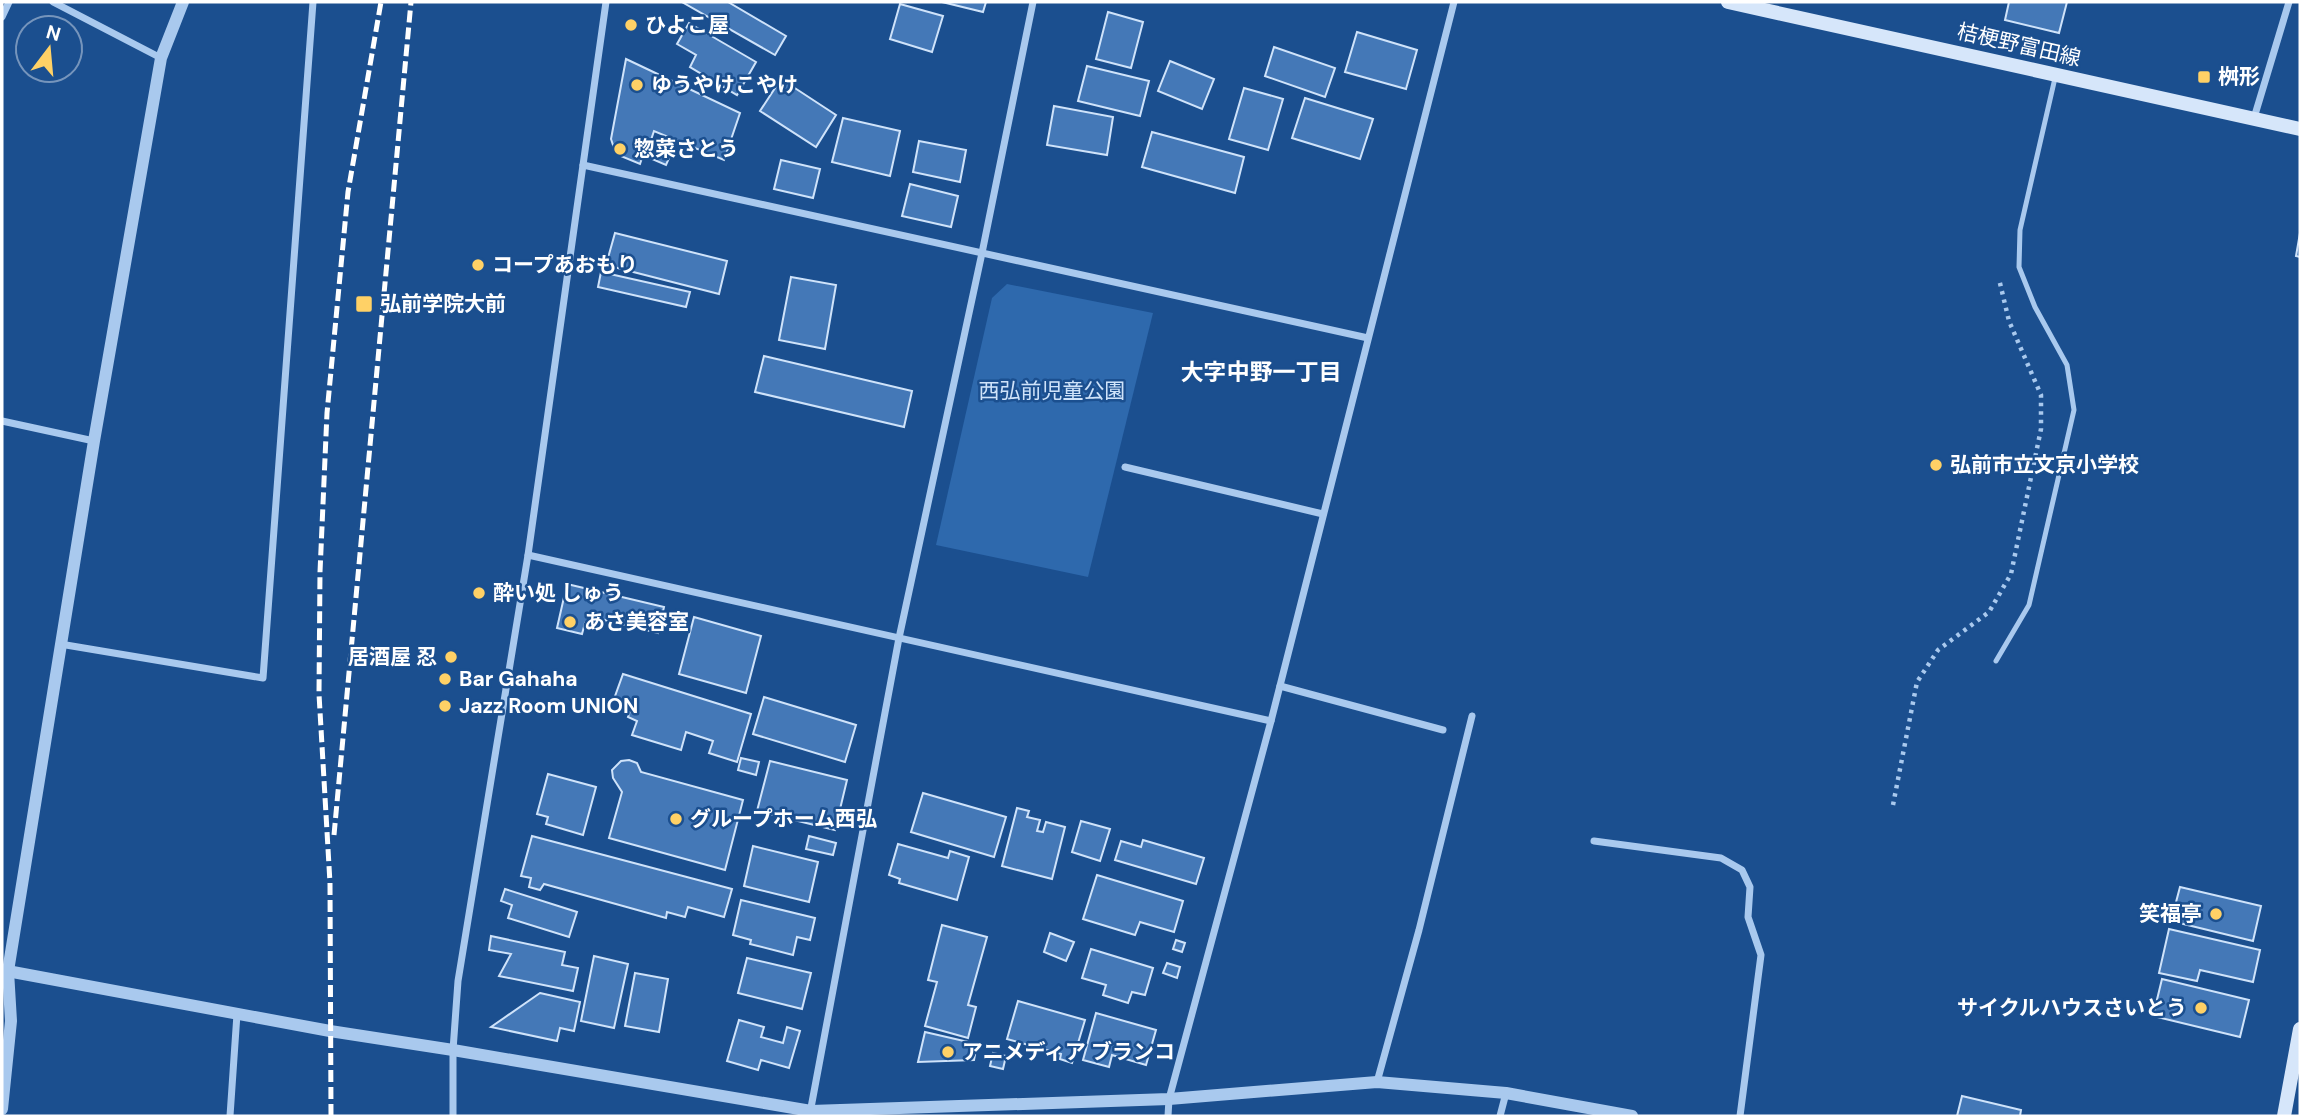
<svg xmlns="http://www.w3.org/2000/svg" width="2302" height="1118" font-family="'DM Sans','Noto Sans JP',sans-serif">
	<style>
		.green { fill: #2e69ad }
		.building { fill: #4478b7; stroke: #cfe3fa; stroke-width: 2 }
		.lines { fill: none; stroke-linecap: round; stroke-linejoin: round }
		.path { stroke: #a9c9ee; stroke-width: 4.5; stroke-dasharray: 3.5 5; stroke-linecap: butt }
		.service { stroke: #a9c9ee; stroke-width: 5 }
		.minor { stroke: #a9c9ee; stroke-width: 7 }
		.tertiary { stroke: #a9c9ee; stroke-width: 12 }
		.secondary { stroke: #d6e6fa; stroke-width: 14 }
		.rail { stroke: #fff; stroke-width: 5; stroke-dasharray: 12 5; stroke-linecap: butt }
		.poi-dot { fill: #ffd166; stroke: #1b4f8f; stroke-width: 2.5 }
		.labels { text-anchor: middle; stroke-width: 5; stroke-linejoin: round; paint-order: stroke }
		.poi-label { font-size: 21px; font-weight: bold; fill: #fff; stroke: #1b4f8f; text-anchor: start }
		.street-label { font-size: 21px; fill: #fff; stroke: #1b4f8f }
		.park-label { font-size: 21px; fill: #cfe3fa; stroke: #1b4f8f }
		.neighbourhood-label { font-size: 23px; font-weight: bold; fill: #fff; stroke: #1b4f8f }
	</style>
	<rect width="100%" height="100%" fill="#1b4f8f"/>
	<polygon class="green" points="1007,284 1153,313 1088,577 936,545 992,298"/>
	<g class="building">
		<polygon points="682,2 728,2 786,36 775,55"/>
		<polygon points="942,2 986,2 983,12"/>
		<polygon points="2009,2 2067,2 2059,33 2005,20"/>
		<polygon points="900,4 943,16 932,52 890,39"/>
		<polygon points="1108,12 1143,22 1131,68 1096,59"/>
		<polygon points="689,23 756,62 737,95 690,67 696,55 677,44"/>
		<polygon points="1357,32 1417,50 1406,89 1345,72"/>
		<polygon points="1274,47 1335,68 1325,97 1265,76"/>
		<polygon points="626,59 740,113 724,160 654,131 651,140 673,149 666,165 643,155 640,164 616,154 611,139"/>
		<polygon points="1170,61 1214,79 1202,109 1158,91"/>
		<polygon points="1087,66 1149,81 1140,116 1078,101"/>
		<polygon points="781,79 836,115 816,147 760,111"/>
		<polygon points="1244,88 1283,99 1268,150 1229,139"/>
		<polygon points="1305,98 1373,119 1360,159 1292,138"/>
		<polygon points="1054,106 1113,117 1107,155 1047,145"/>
		<polygon points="843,118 900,131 890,176 832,162"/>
		<polygon points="1152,132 1244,157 1235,193 1142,167"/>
		<polygon points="919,141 966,150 960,182 913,172"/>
		<polygon points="781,160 820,169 813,198 774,189"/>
		<polygon points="910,184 958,196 951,227 902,216"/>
		<polygon points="615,233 727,261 719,294 606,265"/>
		<polygon points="2300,233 2300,257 2296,256"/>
		<polygon points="601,272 690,292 686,307 598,287"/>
		<polygon points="791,277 836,285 825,349 779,340"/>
		<polygon points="764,356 912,391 904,427 755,392"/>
		<polygon points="567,584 664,607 658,633 605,620 603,628 585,623 582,634 557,628"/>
		<polygon points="694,617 761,636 746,693 679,674"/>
		<polygon points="623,674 751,714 737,762 709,753 713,741 686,732 681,750 632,735 637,721 628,717 632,705 614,699"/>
		<polygon points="764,697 856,725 845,762 753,734"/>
		<polygon points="741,758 759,762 756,775 738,770"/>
		<polygon points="629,760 637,763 641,772 743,800 725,870 609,838 622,792 613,778 612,770 621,761"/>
		<polygon points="770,761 847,780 835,830 757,811"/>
		<polygon points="548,774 596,787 583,835 546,824 548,817 537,814"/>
		<polygon points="923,793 1006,817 994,857 911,832"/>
		<polygon points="1017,808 1029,811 1027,817 1040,820 1037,831 1043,832 1046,822 1065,827 1052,879 1002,866"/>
		<polygon points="1081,821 1110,829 1100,861 1072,852"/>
		<polygon points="532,836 732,889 724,917 688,907 685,917 667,912 666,918 544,884 540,890 529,887 531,878 521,876"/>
		<polygon points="809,836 836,843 833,855 806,849"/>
		<polygon points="1143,840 1204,858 1196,884 1115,860 1121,841 1141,847"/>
		<polygon points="898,844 948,858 950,851 969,857 957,900 899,883 900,879 889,875"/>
		<polygon points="753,846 818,862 809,902 744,886"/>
		<polygon points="1097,875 1183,901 1174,932 1140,922 1135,935 1083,919"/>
		<polygon points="2180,887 2261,906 2253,941 2171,921"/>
		<polygon points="505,889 577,912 569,937 508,918 512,905 501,901"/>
		<polygon points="741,900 815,918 810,940 797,937 793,955 750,944 751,940 733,935"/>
		<polygon points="942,925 987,937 968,1005 976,1007 968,1038 925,1026 937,982 928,980"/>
		<polygon points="2169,929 2260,950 2253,982 2200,970 2197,981 2159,973"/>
		<polygon points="1050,933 1074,942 1066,961 1044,952"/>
		<polygon points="491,936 565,952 562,965 578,968 573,991 499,976 511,954 489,950"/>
		<polygon points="1176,940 1185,943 1182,952 1173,949"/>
		<polygon points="1091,949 1153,968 1145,995 1132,992 1128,1003 1103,995 1106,985 1082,978"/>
		<polygon points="594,956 628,964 614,1028 581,1021"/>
		<polygon points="747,958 811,973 802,1009 738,993"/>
		<polygon points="1167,963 1180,967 1177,978 1163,973"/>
		<polygon points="635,973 668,979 659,1032 625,1026"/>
		<polygon points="2162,979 2249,1000 2240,1037 2153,1016"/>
		<polygon points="540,993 580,1002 574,1031 560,1028 557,1041 491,1027"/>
		<polygon points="1018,1001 1085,1020 1072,1063 1060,1059 1061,1054 1007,1039"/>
		<polygon points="1096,1013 1156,1030 1146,1065 1112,1055 1109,1067 1083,1060"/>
		<polygon points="739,1020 764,1027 761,1037 783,1043 787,1027 800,1031 789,1068 761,1060 758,1070 727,1061"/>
		<polygon points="925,1032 977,1044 974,1060 918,1062"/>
		<polygon points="993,1053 1006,1056 1003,1069 990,1066"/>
		<polygon points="1962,1096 2021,1110 2020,1116 1957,1116"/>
	</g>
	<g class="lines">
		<polyline class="path" points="1893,805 1917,682 1938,650 1989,612 2011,574 2041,429 2041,395 2009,321 1999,279"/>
		<polyline class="service" points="1996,661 2029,605 2074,410 2067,365 2035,307 2019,267 2020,230 2055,78"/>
		<g class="minor">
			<polyline points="53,2 161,58"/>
			<polyline points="2,17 9,2"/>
			<polyline points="2254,118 2289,2"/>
			<polyline points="583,165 1368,338"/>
			<polyline points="2,421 94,441"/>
			<polyline points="1125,467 1323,514"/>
			<polyline points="528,555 1271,721"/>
			<polyline points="60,644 263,678 313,2"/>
			<polyline points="1280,686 1443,730"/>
			<polyline points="1594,841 1721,858 1742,870 1750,887 1748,917 1761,955 1740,1116"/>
			<polyline points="1377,1082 1419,930 1472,716"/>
			<polyline points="810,1113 899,638 982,253 1033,2"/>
			<polyline points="230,1116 237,1014"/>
			<polyline points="453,1116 453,1050 458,981 528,555 606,2"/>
			<polyline points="1168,1116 1169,1099 1271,721 1454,2"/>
			<polyline points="1500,1116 1506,1093"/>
		</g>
		<g class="tertiary">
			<polyline points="2,970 330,1031 453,1050 811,1111 1169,1099 1377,1082 1506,1093 1632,1116"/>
			<polyline points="2,1109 11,1021 8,971 94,441 161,58 183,2"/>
		</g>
		<g class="secondary">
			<polyline points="1728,2 2300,129"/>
			<polyline points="2284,1116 2300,1029"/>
		</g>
		<g class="rail">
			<polyline points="334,835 411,2"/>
			<polyline points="331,1116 330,883 319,694 320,572 327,413 348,192 381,2"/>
		</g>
	</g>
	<g class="poi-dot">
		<circle cx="631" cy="25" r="7"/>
		<rect x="2197" y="70" width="14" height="14" rx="3.5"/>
		<circle cx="637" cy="85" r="7"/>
		<circle cx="620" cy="149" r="7"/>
		<circle cx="478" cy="265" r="7"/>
		<rect x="355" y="295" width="18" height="18" rx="3.5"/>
		<circle cx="1936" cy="465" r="7"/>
		<circle cx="479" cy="593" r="7"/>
		<circle cx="570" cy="622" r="7"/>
		<circle cx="451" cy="657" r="7"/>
		<circle cx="445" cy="679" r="7"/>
		<circle cx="445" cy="706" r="7"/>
		<circle cx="676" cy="819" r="7"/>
		<circle cx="2216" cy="914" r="7"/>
		<circle cx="2201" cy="1008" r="7"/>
		<circle cx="948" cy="1052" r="7"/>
	</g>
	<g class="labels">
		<g class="poi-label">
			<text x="645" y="32">ひよこ屋</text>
			<text x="2218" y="84">桝形</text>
			<text x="651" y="92">ゆうやけこやけ</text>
			<text x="634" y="156">惣菜さとう</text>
			<text x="492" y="272">コープあおもり</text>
			<text x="380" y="311">弘前学院大前</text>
			<text x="1950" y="472">弘前市立文京小学校</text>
			<text x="493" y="600">酔い処 しゅう</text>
			<text x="584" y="629">あさ美容室</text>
			<text x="437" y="664" text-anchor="end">居酒屋 忍</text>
			<text x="459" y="686">Bar Gahaha</text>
			<text x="459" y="713">Jazz Room UNION</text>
			<text x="690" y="826">グループホーム西弘</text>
			<text x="2202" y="921" text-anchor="end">笑福亭</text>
			<text x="2187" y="1015" text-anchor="end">サイクルハウスさいとう</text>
			<text x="962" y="1059">アニメディア ブランコ</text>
		</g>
		<g class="street-label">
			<text transform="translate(2019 45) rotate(13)" y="7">桔梗野富田線</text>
		</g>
		<g class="park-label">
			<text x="1052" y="398">西弘前児童公園</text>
		</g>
		<g class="neighbourhood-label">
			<text x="1261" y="380">大字中野一丁目</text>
		</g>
	</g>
	<rect width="2302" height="1118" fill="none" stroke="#ffffff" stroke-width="7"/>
	<g transform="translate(49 49) rotate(16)"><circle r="33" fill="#1b4f8f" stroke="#7695bc" stroke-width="2"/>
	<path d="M0-5L12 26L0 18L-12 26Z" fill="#ffd166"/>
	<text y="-10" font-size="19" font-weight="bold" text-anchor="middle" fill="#ffffff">N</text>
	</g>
</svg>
